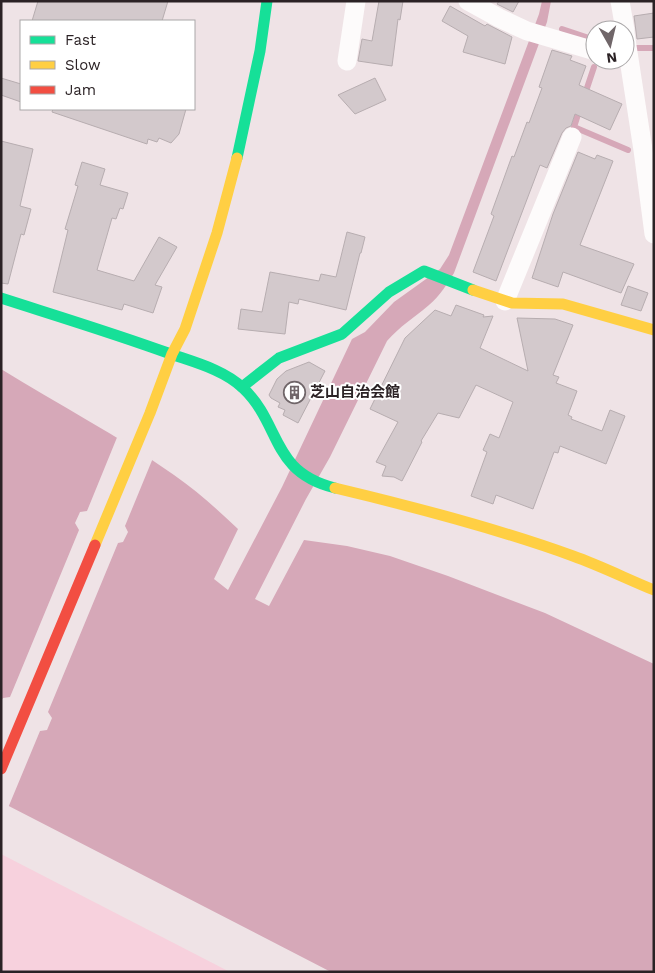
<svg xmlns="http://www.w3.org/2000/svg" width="655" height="973" font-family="'Work Sans','Noto Sans JP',sans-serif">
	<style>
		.green { fill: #f7d1dd }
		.water { fill: #d6a8b8 }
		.pier { fill: #efe3e6 }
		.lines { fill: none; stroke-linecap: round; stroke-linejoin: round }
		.stream { stroke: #d6a8b8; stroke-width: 6 }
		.building { fill: #d3c9cc; stroke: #b7adb0 }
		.street { stroke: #fdfbfb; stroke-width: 19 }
		.fast { stroke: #16e098; stroke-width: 11 }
		.slow { stroke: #ffcf43; stroke-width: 11 }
		.jam { stroke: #f24e42; stroke-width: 11 }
		.labels { text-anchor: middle; stroke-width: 4; stroke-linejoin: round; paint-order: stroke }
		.poi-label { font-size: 15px; font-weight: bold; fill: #2b2225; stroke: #fff; text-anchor: start }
	</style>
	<rect width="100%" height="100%" fill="#efe3e6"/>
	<polygon class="green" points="1,854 230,972 1,972"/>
	<path class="water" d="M542 1H551L547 22 454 273C447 284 440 296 429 305 415 317 399 327 387 341L330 457 306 499 255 599 269 606 304 540 347 546 390 556 448 576 545 613 654 664V972H331L1 802V369C59 405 119 436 174 475 197 491 218 510 238 529L214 579 228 590 282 487 352 339 365 332 394 302 440 269 449 255 539 14Z"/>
	<polygon class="pier" points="118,435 153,458 125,526 128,532 123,542 118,543 48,712 52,718 47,730 40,731 8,808 1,805 1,701 3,698 10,697 79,530 75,523 80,512 87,511"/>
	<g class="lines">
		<g class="stream">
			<polyline points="562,29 595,40"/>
			<polyline points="636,48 654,48"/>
			<polyline points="584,97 594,67"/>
			<polyline points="580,108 574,127 628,150"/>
		</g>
	</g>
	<g class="building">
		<polygon points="38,1 168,1 162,21 32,21"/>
		<polygon points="379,1 403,1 400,20 398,19 392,66 358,61 362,39 372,41"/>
		<polygon points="499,1 519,1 513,12 497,4"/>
		<polygon points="450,6 485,26 487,24 512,37 505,64 463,52 468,36 442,21"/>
		<polygon points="654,13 654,37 637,39 634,16"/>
		<polygon points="552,50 572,56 570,60 586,66 579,85 622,104 610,130 575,114 571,126 566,128 562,133 547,168 540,165 496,281 473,272 494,216 491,214 512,156 514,157 527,122 529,123 542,88 539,87"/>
		<polygon points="1,78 21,84 21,102 1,95"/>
		<polygon points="375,78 386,100 355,114 338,95"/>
		<polygon points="53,109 186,109 179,134 171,143 159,138 157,142 148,139 147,144 52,112"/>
		<polygon points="1,141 33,149 20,206 31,209 24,235 21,234 8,284 1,283"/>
		<polygon points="578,152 595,159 597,155 613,161 580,245 634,264 621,293 563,272 558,287 532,278 553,214"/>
		<polygon points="82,162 105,169 100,185 128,193 123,209 120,208 116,219 112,218 97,270 134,281 159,237 177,247 155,285 162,287 153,313 124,304 122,310 53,292 68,230 65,229 78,186 75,185"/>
		<polygon points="347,232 365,237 361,253 360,253 346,310 299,299 298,304 289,302 285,334 238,329 241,309 262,312 270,272 319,281 321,274 336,277"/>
		<polygon points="628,286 648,293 641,311 621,305"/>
		<polygon points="456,305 484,315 483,317 493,316 480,348 528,371 517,318 555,319 573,325 553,375 559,377 556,383 577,391 568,415 572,417 571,419 602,431 610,410 625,416 606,464 560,446 558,453 554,452 533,509 496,495 493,504 471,496 487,452 483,450 490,434 499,438 513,402 476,385 459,418 438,413 421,441 422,442 402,481 394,477 382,476 386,466 376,462 398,422 370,409 405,338 435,310 451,316"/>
		<polygon points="309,362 325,371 298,423 283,415 285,410 278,407 280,403 271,398 269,395 277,379 286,371"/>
	</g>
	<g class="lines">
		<g class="street">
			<polyline points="468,1 499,18 527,31 595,51"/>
			<polyline points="620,1 625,30"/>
			<polyline points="625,33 643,150 654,234"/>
			<polyline points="347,61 356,1"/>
			<polyline points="505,301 572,137"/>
		</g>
		<g class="fast">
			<polyline points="237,158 260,51 267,1"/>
			<path d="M1 298C57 316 113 333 168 353 193 362 223 369 243 388 282 425 270 472 335 488"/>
			<polyline points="242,387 279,358 342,334 389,292 424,271 473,290"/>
		</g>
		<g class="slow">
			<polyline points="473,290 512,303 563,304 654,330"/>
			<path d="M335 488C415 507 496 528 573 556 601 566 627 579 654 590"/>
			<polyline points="95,545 150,413 172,354 185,329 217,233 237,158"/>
		</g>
		<polyline class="jam" points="1,769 95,545"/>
	</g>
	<defs>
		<symbol id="building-ring" viewBox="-11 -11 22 22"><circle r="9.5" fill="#fff" stroke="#706669" stroke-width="1.5"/><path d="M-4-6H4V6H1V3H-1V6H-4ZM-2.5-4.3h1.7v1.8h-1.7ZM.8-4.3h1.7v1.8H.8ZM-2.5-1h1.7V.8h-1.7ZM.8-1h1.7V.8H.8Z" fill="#706669"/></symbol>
	</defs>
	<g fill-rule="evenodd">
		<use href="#building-ring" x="282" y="380" width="25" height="25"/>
	</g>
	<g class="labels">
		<g class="poi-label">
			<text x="310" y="397">芝山自治会館</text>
		</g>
	</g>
	<rect width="655" height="973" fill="none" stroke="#2b2225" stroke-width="5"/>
	<rect x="20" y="20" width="175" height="90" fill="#ffffff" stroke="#aaa7a8"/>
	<rect x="30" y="36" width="25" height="8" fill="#16e098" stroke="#aaa7a8"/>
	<text x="65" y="45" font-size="15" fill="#2b2225">Fast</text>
	<rect x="30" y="61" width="25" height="8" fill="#ffcf43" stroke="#aaa7a8"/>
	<text x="65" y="70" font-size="15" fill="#2b2225">Slow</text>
	<rect x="30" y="86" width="25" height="8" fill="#f24e42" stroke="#aaa7a8"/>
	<text x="65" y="95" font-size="15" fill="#2b2225">Jam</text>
	<g transform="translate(610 45) rotate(172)"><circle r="24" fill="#ffffff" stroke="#aaa7a8"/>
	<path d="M0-4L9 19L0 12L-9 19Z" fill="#706669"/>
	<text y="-8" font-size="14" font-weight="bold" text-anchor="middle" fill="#2b2225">N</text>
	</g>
</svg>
